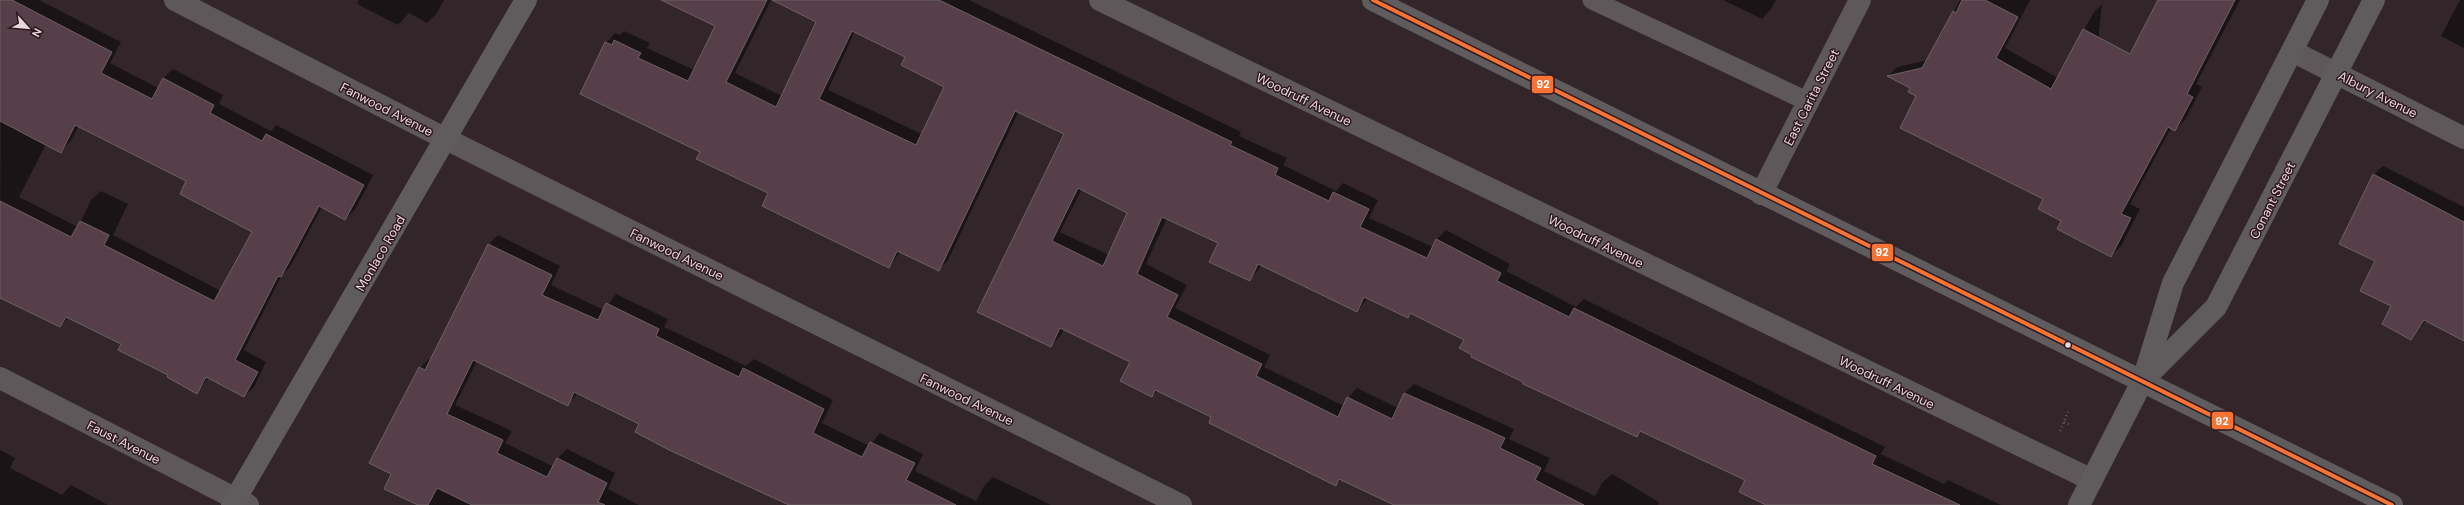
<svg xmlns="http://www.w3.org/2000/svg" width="2464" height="505" font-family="'DM Sans',sans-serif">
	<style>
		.shadow { fill: #0007; fill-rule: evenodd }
		.building { fill: #563f49; stroke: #6d6165; fill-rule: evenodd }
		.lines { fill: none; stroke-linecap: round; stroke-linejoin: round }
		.path { stroke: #625b5d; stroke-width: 2.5; stroke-dasharray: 1 3; stroke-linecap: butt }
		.lane { stroke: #5e585a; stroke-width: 19 }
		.street { stroke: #5e585a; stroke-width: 22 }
		.secondary { stroke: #605b5c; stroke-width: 22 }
		.bus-1-casing { stroke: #2e1820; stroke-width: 7 }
		.bus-1 { stroke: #f57335; stroke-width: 4 }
		.bus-dot { fill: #e7d7dc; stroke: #2e1820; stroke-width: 1.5 }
		.labels { text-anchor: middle; stroke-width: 3; stroke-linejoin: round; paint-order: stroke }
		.street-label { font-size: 13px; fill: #e7d7dc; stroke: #2e1820 }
		.line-badge { stroke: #2e1820; stroke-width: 1.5 }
		.badge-label { font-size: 11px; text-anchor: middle; font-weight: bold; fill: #fff }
	</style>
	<rect width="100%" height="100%" fill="#33262b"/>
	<g class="shadow">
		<path d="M1 0H39L121 42 110 63 158 88 163 78 173 69 223 95 219 104 271 131 276 125 373 175 355 210 345 219 322 207 290 267 282 275 244 350 266 362 254 387 244 396 209 378 197 392 123 343 69 317 60 326 0 296ZM79 126 187 181 253 231 221 291 113 235 128 204 101 191 91 200 78 227 19 197 46 144 61 151 70 142Z"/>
		<polygon points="359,0 444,0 437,13 427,23 409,13 398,25 357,4"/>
		<path d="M663 0H771L735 73 782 96 817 21 774 0H969L1241 132 1239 136 1287 158 1283 165 1336 191 1343 183 1378 200 1369 218 1433 247 1436 240 1446 230 1510 264 1506 271 1576 307 1584 299 1885 447 1881 454 1944 484 1948 480 2001 505H1765L1746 480 1642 431 1637 436 1525 382 1473 355 1465 340 1412 312 1408 316 1368 298 1357 311 1262 265 1250 280 1219 243 1167 218 1146 264 1187 285 1175 308 1270 355 1264 367 1344 406 1348 398 1357 388 1398 408 1405 393 1414 384 1514 429 1509 439 1550 458 1544 471 1595 496 1602 483 1612 474 1659 502 1658 505H1394L1342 479 1336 485 1212 417 1158 390 1152 396 1131 362 1064 329 1060 336 1051 346 979 311 1066 133 1019 111 948 260 939 270 901 251 889 267 701 151 606 43 615 33 620 35 624 31 650 43 647 48 694 70 716 26ZM855 31 906 56 945 86 922 134 828 90ZM1082 189 1129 213 1109 255 1060 232Z"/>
		<polygon points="1723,0 1776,0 1771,9 1762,19"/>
		<polygon points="1960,0 2030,0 2005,48 2058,78 2094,12 2102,4 2088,140 2159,0 2240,0 2196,84 2202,87 2185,120 2175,130 2171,128 2130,204 2140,209 2121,246 2111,256 2063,220 2044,198 1917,95 1911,88 1888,76 1897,67 1928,60"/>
		<polygon points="2460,0 2464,0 2464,48 2441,36"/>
		<polygon points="2383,166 2464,207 2464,340 2426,321 2411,339 2393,305 2376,261 2373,175"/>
		<polygon points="498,235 560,266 551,285 604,310 616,294 668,319 664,327 746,366 754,359 833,400 822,423 869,446 880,433 923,454 915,471 976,501 984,486 993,477 1051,505 791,505 669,449 641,424 578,393 567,405 477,361 455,405 512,431 505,443 554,467 557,459 567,449 615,473 608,489 639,505 420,505 393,473 420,368 429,359 431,360 488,245"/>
		<polygon points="0,450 15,458 10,468 62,495 71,485 108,505 0,505"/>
	</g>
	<g class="building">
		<polygon points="0,0 12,0 112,52 101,73 152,99 163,78 214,105 210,113 262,141 266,134 364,185 345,220 319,206 281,277 278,276 235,360 258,372 244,397 206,377 197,394 167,377 168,375 118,350 121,344 66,317 60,327 0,298 0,201 71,237 80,221 109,235 104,245 214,301 252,232 180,194 186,181 75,125 61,153 0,121"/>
		<path d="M661 0H767L726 82 776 107 816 22 772 0H939L1232 142 1230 145 1278 168 1275 175 1329 201 1333 192 1369 209 1360 227 1427 258 1436 239 1501 273 1497 281 1569 317 1574 308 1876 456 1872 464 1960 505H1766L1739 492 1745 480 1640 431 1637 437 1523 384V382L1471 357 1472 355 1459 348 1464 340 1410 313 1408 318 1364 297 1357 312 1258 264 1250 281 1209 262 1218 243 1162 217 1137 274 1178 295 1167 317 1262 364 1256 376 1338 417 1347 397 1392 419 1404 393 1479 426 1505 438 1500 448 1541 468 1535 480 1584 505H1394L1339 479 1336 486 1209 423 1211 417 1155 390 1152 397 1120 381 1130 362 1060 328 1051 347 977 312 1064 134 1015 111 939 271 897 251 889 268 762 206 768 193 696 159 700 152 580 94 605 42 612 45 614 40 641 53 638 58 688 81 715 26ZM852 31 905 57 901 65 944 87 916 145 819 99ZM1078 188 1127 213 1103 266 1052 241Z"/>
		<polygon points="1962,0 1985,0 2018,17 1996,58 2051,89 2083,29 2130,54 2158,0 2235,0 2187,94 2193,97 2175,131 2168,127 2121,214 2131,218 2111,257 2057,229 2061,221 2038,209 2043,199 1900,128 1916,96 1908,92 1910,88 1887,76 1922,68 1953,11 1956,13"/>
		<polygon points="2373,174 2464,222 2464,341 2424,320 2411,340 2382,324 2391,306 2360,291 2375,261 2339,244"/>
		<polygon points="488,244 552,275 542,295 598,320 606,303 659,329 656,336 739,377 743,368 824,409 813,433 862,457 870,442 915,463 906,480 956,505 789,505 669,450 635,432 639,424 574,392 568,406 473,360 447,414 503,440 497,453 547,477 557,458 607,483 598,502 605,505 472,505 437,488 428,505 418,505 384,489 391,474 369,463 419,367 425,370"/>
	</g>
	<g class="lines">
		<g class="path">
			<polyline points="2064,422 2070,425"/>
			<polyline points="2060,431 2068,412"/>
		</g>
		<polyline class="lane" points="1592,0 1809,102"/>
		<g class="street">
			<polyline points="175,0 446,139 1181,505"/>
			<polyline points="1100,0 2092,480"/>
			<polyline points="2292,51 2464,138"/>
			<polyline points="1761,194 1860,0"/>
			<polyline points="0,378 248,505"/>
		</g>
		<g class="secondary">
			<path d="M1373 0C1711 171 2053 334 2392 505"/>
			<polyline points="2145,378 2216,307 2374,0"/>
			<polyline points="232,505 526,0"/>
			<polyline points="2079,505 2143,380 2173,283 2318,0"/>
		</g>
		<defs>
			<polyline id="bus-1" points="1373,0 2392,505"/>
		</defs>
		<use href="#bus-1" class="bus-1-casing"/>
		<use href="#bus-1" class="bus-1"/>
	</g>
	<circle class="bus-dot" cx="2068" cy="345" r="3.5"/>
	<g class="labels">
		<g class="street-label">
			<text transform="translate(2378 94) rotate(27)" y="5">Albury Avenue</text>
			<text transform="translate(1811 97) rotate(-63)" y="5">East Carita Street</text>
			<text transform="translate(1304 99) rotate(26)" y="5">Woodruff Avenue</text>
			<text transform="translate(387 109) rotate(27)" y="5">Fanwood Avenue</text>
			<text transform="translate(2272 200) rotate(-63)" y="5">Conant Street</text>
			<text transform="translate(1596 241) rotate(26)" y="5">Woodruff Avenue</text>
			<text transform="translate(380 253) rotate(-60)" y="5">Monlaco Road</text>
			<text transform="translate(677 254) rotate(26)" y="5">Fanwood Avenue</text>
			<text transform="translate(1887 382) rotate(26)" y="5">Woodruff Avenue</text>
			<text transform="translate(967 399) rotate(26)" y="5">Fanwood Avenue</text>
			<text transform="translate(124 442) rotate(27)" y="5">Faust Avenue</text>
		</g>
	</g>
	<g class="line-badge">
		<rect x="1531" y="75" width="23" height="19" rx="4" fill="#f57335"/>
		<rect x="1871" y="243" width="23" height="19" rx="4" fill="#f57335"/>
		<rect x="2211" y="411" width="23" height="19" rx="4" fill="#f57335"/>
	</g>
	<g class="badge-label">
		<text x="1543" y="88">92</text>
		<text x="1882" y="256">92</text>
		<text x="2222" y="425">92</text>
	</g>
	<g transform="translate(28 28) rotate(117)" stroke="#2e1820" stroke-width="3" paint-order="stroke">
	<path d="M0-3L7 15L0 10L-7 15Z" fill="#e7d7dc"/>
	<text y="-6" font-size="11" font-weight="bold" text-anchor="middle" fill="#e7d7dc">N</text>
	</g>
</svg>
